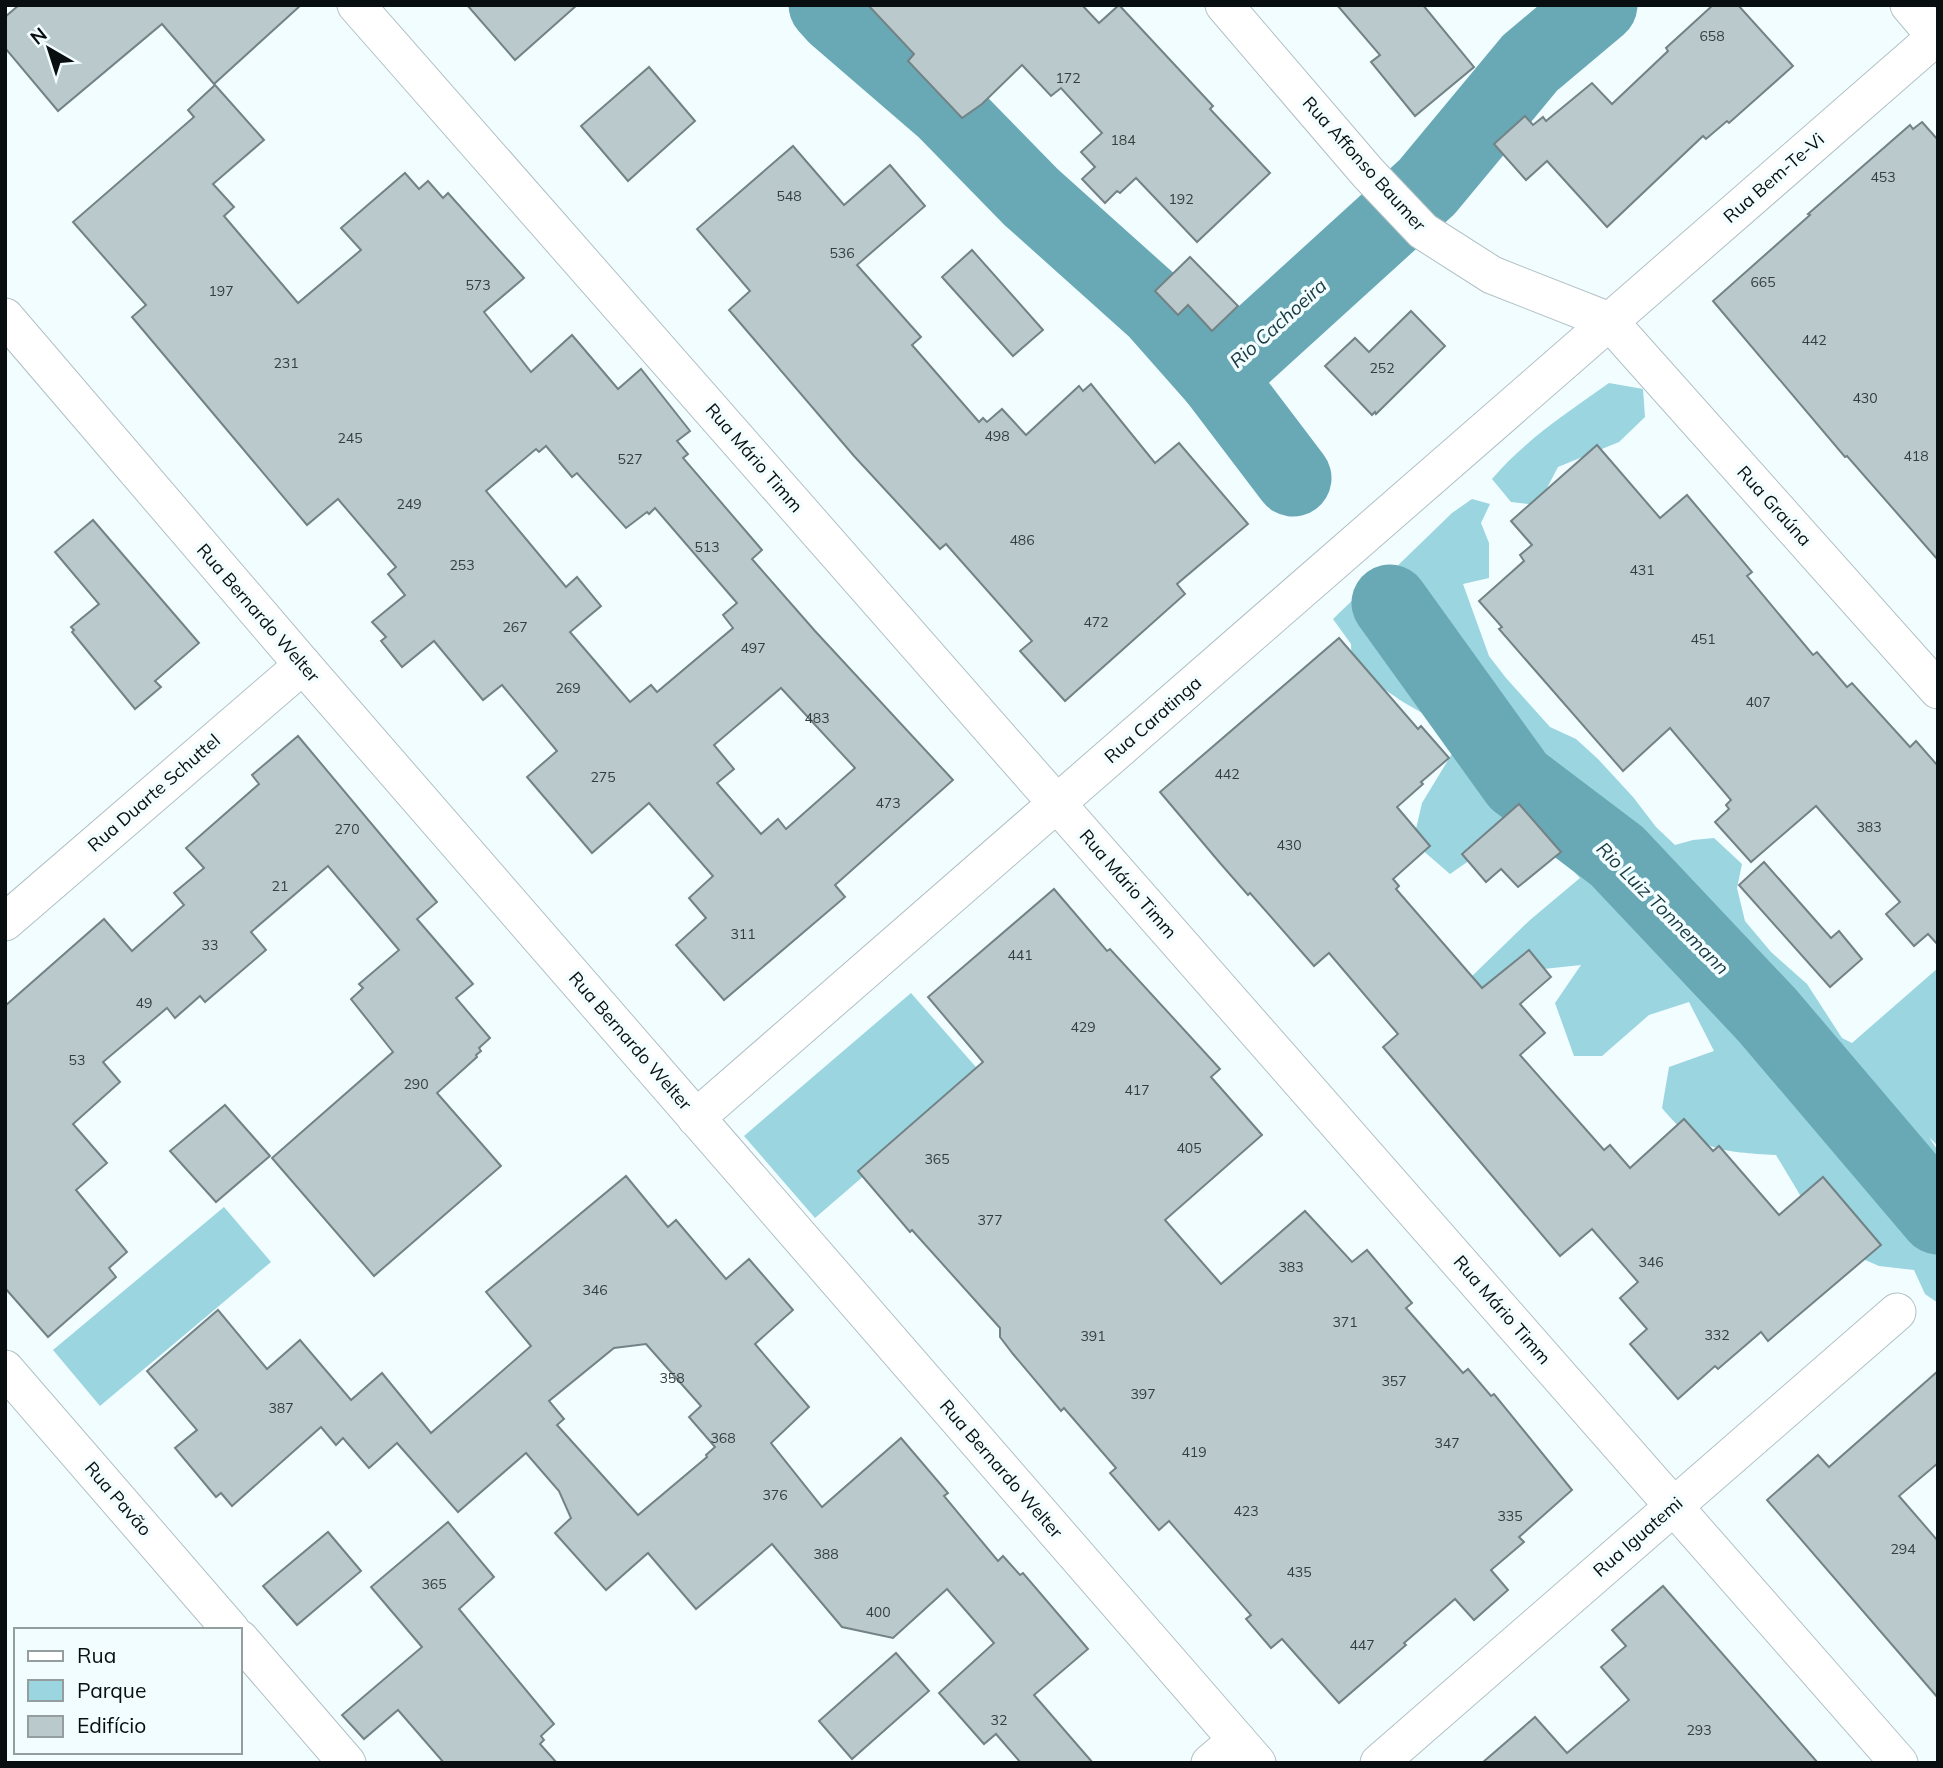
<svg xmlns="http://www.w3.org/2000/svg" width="1943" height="1768" font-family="Mulish,sans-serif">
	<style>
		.green { fill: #9ad5e0 }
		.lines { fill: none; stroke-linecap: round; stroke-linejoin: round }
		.river { stroke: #68a9b5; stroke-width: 77 }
		.building { fill: #b9c9cc; stroke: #728285; stroke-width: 2; fill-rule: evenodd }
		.minor-casing { stroke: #b1c1c5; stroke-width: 39 }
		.minor { stroke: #fff; stroke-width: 37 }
		.labels { text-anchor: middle; stroke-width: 7; stroke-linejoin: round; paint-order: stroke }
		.number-label { font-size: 14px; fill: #353e3f }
		.street-label { font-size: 18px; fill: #090f10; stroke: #f2fdff }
		.water-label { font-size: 19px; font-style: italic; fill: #17383e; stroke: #f2fdff }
	</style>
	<rect width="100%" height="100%" fill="#f2fdff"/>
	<g class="green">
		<path d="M1609 383 1643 389 1645 417 1619 442 1558 467 1538 505 1511 502 1492 479C1525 440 1567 413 1609 383Z"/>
		<path d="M1472 499 1490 504 1481 523 1489 543V578L1463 584 1489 656 1506 678 1550 727 1576 739 1598 759 1633 797 1656 827 1675 845 1693 840 1714 838 1742 864 1737 888 1745 921 1771 952 1807 984 1842 1038 1852 1043 1938 968V1146L1929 1137 1938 1151V1196C1861 1107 1785 1017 1704 932 1674 900 1636 854 1595 839L1648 900 1712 963 1810 1084 1876 1155 1938 1230V1303L1925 1294 1914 1270 1879 1266 1842 1250 1803 1200 1776 1155C1723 1152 1697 1151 1662 1108L1669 1067 1714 1051 1689 1002 1649 1015 1602 1056H1574L1555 1003 1581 965 1534 970 1491 1018 1470 978 1530 920 1580 878 1549 845 1496 842 1450 874 1413 842 1422 803 1453 752 1431 718 1403 702 1352 667 1351 644 1333 619 1362 591 1421 653 1473 717 1510 785 1546 809 1486 714 1438 652 1388 575 1452 513Z"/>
		<polygon points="911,993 982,1074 815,1218 744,1136"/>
		<polygon points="224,1207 271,1262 100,1406 53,1350"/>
	</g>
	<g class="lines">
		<g class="river">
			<polyline points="827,5 836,15 945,109 1031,197 1156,309 1217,378 1427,187 1530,63 1599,5"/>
			<polyline points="1217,378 1293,478"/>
			<polyline points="1390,603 1518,781 1617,856 1767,1015 1938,1216"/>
		</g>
	</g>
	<g class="building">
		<polygon points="19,5 301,5 214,84 162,24 58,111 5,48 5,17"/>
		<polygon points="467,5 577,5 515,60"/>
		<polygon points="868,5 1082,5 1099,23 1119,5 1213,106 1210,109 1270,173 1197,242 1136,178 1120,193 1117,191 1105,203 1082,179 1095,167 1081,152 1102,133 1061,88 1051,96 1022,65 982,104 962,118 908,61 914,54"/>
		<polygon points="1337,5 1423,5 1474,67 1415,116 1371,62 1380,55"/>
		<polygon points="1713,5 1738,5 1793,66 1729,123 1727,121 1706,139 1703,136 1607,227 1547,161 1526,180 1494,144 1525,116 1533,125 1543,117 1546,121 1592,83 1612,104 1668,51 1666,48"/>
		<polygon points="649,67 695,121 628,181 581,126"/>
		<path d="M215 85 264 140 213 184 234 207 224 216 298 303 361 250 341 228 405 173 419 189 428 181 443 198 448 193 524 278 484 312 531 372 572 335 618 389 641 369 690 431 677 441 688 454 683 458 762 550 752 559 815 631 953 780 835 885 845 897 724 1000 676 945 706 918 689 898 713 876 649 803 592 853 527 777 557 751 502 685 483 700 434 641 402 667 381 641 386 637 372 622 405 595 388 574 396 567 338 499 307 525 132 317 146 305 73 222 194 117 188 110ZM546 446 572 477 577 473 626 528 647 512 649 514 655 508 737 603 723 615 733 628 657 692 651 685 630 702 570 632 601 606 577 577 566 587 486 491 536 449 539 452ZM781 688 855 768 786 829 778 819 761 834 717 783 734 769 714 745Z"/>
		<polygon points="1922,122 1938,140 1938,560 1847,456 1845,457 1713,301 1810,215 1808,214 1910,125 1913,129"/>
		<polygon points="793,146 844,205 890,165 925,206 857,265 921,337 912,345 979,422 983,418 987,422 1002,409 1026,435 1079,386 1083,391 1091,384 1155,463 1179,443 1248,524 1177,584 1185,594 1065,701 1020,651 1032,641 946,544 940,549 854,456 729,310 750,291 697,229"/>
		<polygon points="972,250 1043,330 1013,356 942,277"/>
		<polygon points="1190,257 1238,306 1212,331 1188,305 1178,315 1155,291"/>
		<polygon points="1411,311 1445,346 1376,414 1375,412 1372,415 1325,366 1355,338 1369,352"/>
		<polygon points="1597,445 1660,518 1687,495 1752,572 1747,576 1813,655 1817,652 1847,687 1852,683 1910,747 1916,741 1938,766 1938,945 1928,934 1914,946 1886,914 1900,902 1816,806 1751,862 1715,822 1729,809 1726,805 1731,800 1670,728 1623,771 1499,629 1502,627 1479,601 1524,561 1520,555 1532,545 1511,521"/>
		<polygon points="93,520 199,643 155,681 161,687 135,709 72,632 74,630 71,627 99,604 55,552"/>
		<polygon points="1339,638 1418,729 1421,726 1449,758 1421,782 1423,784 1397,807 1430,846 1393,879 1399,886 1396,889 1482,988 1529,950 1551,977 1520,1004 1545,1033 1520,1055 1604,1150 1610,1145 1630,1168 1684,1119 1713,1151 1719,1146 1779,1215 1823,1177 1881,1245 1768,1341 1761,1332 1718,1369 1715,1366 1678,1399 1630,1344 1647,1329 1620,1298 1638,1282 1592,1229 1560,1256 1383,1047 1398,1034 1329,953 1314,966 1250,893 1248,895 1220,863 1160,792"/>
		<polygon points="298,736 437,902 417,919 473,984 456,998 490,1038 479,1048 481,1051 476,1055 477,1057 437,1093 501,1166 374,1276 272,1158 393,1052 351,999 363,988 359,984 399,950 328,866 251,932 266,950 205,1002 200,996 175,1018 167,1008 103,1062 120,1082 73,1124 107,1163 76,1190 127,1252 109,1268 116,1277 48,1337 5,1288 5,1006 104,919 132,951 184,905 174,893 204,868 186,848 259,784 252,775"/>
		<polygon points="1519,804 1561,852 1518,887 1501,869 1486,882 1462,854"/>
		<polygon points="1764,862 1831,938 1839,931 1862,959 1830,987 1739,885"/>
		<polygon points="1054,889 1107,951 1110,949 1220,1069 1211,1077 1262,1135 1165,1220 1221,1284 1305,1211 1352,1262 1367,1250 1412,1303 1406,1308 1463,1373 1468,1369 1491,1396 1494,1394 1572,1490 1519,1537 1524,1542 1491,1570 1508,1590 1474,1620 1455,1599 1404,1643 1406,1645 1339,1703 1282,1639 1271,1648 1246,1619 1251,1615 1169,1521 1159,1530 1110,1473 1116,1468 1064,1408 1061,1411 1013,1354 1000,1337 1000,1328 912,1230 910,1232 858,1171 983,1062 928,997"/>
		<polygon points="225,1105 270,1156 216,1202 170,1151"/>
		<path d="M626 1176 668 1227 676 1220 726 1279 749 1259 793 1310 755 1344 809 1407 771 1443 822 1507 901 1438 948 1493 944 1496 998 1561 1003 1556 1020 1575 1023 1573 1088 1649 1034 1695 1093 1763H1021L996 1734 984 1744 939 1693 994 1643 947 1589 893 1638 842 1627 772 1544 696 1609 648 1553 606 1590 555 1533 571 1518 559 1491 526 1453 458 1512 397 1443 369 1468 343 1438 336 1445 321 1427 232 1506 221 1493 216 1497 175 1448 197 1430 147 1371 218 1310 267 1369 300 1340 351 1400 382 1373 431 1433 531 1346 486 1292ZM646 1344 701 1406 689 1417 715 1447 706 1455 707 1457 638 1515 557 1425 564 1419 549 1401 614 1348Z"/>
		<polygon points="1938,1371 1938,1463 1899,1496 1938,1541 1938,1698 1767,1500 1818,1455 1829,1467"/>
		<polygon points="448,1522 494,1577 459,1609 554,1724 541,1736 544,1740 540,1744 557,1763 444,1763 398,1710 364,1739 342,1715 422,1647 371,1587"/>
		<polygon points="328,1532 361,1571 297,1625 263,1586"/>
		<polygon points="1663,1586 1818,1763 1482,1763 1535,1717 1567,1753 1629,1700 1601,1667 1626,1646 1612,1630"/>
		<polygon points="896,1653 929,1691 852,1759 819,1721"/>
	</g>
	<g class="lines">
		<defs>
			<g id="minor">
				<polyline points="356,5 1899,1763"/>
				<polyline points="1224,5 1368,173 1423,231 1492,275 1609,321 1938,690"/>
				<polyline points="1909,5 1938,39"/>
				<polyline points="5,317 303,665 1257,1763"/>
				<polyline points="5,922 303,665"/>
				<polyline points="696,1118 1938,35"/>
				<polyline points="5,1369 231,1630"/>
				<polyline points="240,1639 347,1763"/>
				<polyline points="1210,1763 1237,1740"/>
				<polyline points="1379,1763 1897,1312"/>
			</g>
		</defs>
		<use href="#minor" class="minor-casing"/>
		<use href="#minor" class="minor"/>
	</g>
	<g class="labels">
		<g class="number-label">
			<text x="1712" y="41">658</text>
			<text x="1068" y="83">172</text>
			<text x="1123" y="145">184</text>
			<text x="1883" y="182">453</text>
			<text x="789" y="201">548</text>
			<text x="1181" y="204">192</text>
			<text x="842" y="258">536</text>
			<text x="1763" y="287">665</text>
			<text x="478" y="290">573</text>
			<text x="221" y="296">197</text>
			<text x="1814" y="345">442</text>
			<text x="286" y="368">231</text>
			<text x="1382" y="373">252</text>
			<text x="1865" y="403">430</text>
			<text x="997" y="441">498</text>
			<text x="350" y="443">245</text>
			<text x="1916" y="461">418</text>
			<text x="630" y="464">527</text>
			<text x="409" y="509">249</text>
			<text x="1022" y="545">486</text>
			<text x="707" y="552">513</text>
			<text x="462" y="570">253</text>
			<text x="1642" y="575">431</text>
			<text x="1096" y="627">472</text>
			<text x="515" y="632">267</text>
			<text x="1703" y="644">451</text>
			<text x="753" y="653">497</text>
			<text x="568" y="693">269</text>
			<text x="1758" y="707">407</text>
			<text x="817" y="723">483</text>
			<text x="1227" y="779">442</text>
			<text x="603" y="782">275</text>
			<text x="888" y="808">473</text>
			<text x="1869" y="832">383</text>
			<text x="347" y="834">270</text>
			<text x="1289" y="850">430</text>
			<text x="280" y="891">21</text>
			<text x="743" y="939">311</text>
			<text x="210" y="950">33</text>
			<text x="1020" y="960">441</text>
			<text x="144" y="1008">49</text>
			<text x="1083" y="1032">429</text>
			<text x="77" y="1065">53</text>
			<text x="416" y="1089">290</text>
			<text x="1137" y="1095">417</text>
			<text x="1189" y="1153">405</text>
			<text x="937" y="1164">365</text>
			<text x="990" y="1225">377</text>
			<text x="1651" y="1267">346</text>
			<text x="1291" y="1272">383</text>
			<text x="595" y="1295">346</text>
			<text x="1345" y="1327">371</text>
			<text x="1717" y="1340">332</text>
			<text x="1093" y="1341">391</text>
			<text x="672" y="1383">358</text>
			<text x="1394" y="1386">357</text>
			<text x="1143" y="1399">397</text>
			<text x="281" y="1413">387</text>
			<text x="723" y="1443">368</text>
			<text x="1447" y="1448">347</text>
			<text x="1194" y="1457">419</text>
			<text x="775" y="1500">376</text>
			<text x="1246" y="1516">423</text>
			<text x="1510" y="1521">335</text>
			<text x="1903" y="1554">294</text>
			<text x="826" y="1559">388</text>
			<text x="1299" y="1577">435</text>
			<text x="434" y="1589">365</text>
			<text x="878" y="1617">400</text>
			<text x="1362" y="1650">447</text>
			<text x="999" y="1725">32</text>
			<text x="1699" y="1735">293</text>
		</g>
		<g class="street-label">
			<text transform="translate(1364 164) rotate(48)" y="6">Rua Affonso Baumer</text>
			<text transform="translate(1774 178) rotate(-41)" y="6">Rua Bem-Te-Vi</text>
			<text transform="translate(754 458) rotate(49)" y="6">Rua Mário Timm</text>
			<text transform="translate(1774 506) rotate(48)" y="6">Rua Graúna</text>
			<text transform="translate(258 613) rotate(49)" y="6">Rua Bernardo Welter</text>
			<text transform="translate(1153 720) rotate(-41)" y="6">Rua Caratinga</text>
			<text transform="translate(154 793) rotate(-41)" y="6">Rua Duarte Schuttel</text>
			<text transform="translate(1128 884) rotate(49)" y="6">Rua Mário Timm</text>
			<text transform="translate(630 1041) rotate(49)" y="6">Rua Bernardo Welter</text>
			<text transform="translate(1502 1310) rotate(49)" y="6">Rua Mário Timm</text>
			<text transform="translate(1001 1469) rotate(49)" y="6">Rua Bernardo Welter</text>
			<text transform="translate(118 1499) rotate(49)" y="6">Rua Pavão</text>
			<text transform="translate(1638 1537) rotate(-41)" y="6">Rua Iguatemi</text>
		</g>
		<g class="water-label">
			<text transform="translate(1278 323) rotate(-42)" y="7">Rio Cachoeira</text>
			<text transform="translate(1663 908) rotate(45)" y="7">Rio Luiz Tonnemann</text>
		</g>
	</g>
	<rect width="1943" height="1768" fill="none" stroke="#090f10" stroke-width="14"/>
	<rect x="14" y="1628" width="228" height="126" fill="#f2fdff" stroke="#959e9f" stroke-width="2"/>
	<rect x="28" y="1651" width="35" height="10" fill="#ffffff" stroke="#959e9f" stroke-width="2"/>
	<text x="77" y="1663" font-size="21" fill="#090f10">Rua</text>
	<rect x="28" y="1680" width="35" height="21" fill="#9ad5e0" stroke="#959e9f" stroke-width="2"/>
	<text x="77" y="1698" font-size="21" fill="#090f10">Parque</text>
	<rect x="28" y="1716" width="35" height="21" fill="#b9c9cc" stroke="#959e9f" stroke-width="2"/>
	<text x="77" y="1733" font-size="21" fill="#090f10">Edifício</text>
	<g transform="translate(49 49) rotate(321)" stroke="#f2fdff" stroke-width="5" paint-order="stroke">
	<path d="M0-5L12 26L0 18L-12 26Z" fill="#090f10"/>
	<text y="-10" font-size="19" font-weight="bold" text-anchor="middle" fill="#090f10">N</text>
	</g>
</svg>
